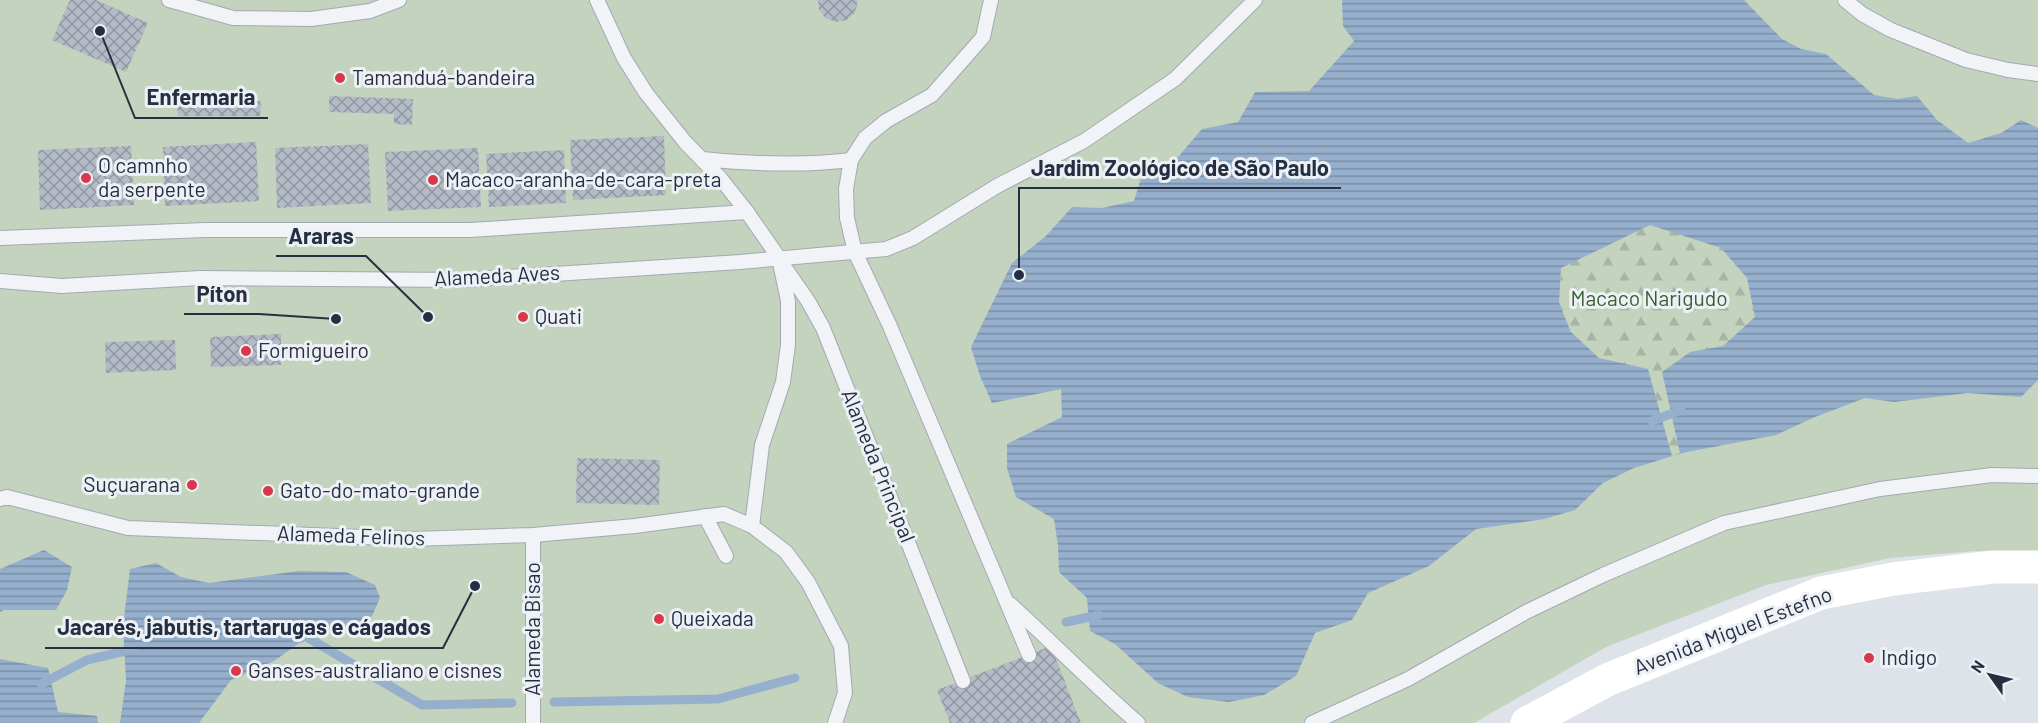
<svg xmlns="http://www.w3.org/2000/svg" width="2038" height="723" font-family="Barlow,sans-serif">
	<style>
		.green { fill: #c3d3be }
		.forest { fill: url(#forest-firs) }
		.water { fill: url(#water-rules); fill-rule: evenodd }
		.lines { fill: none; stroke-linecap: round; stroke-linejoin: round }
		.stream { stroke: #95afcc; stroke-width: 9 }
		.building { fill: url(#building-cross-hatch) }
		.service-casing { stroke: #a3a9b3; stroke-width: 16 }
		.service { stroke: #f1f3f7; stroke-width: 14 }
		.secondary { stroke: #fff; stroke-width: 33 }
		.poi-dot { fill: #d9374c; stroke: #edf1f6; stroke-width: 2 }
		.labels { text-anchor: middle; stroke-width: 6; stroke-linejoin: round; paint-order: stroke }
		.poi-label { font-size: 21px; fill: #262f41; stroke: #edf1f6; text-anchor: start }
		.street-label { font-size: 21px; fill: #262f41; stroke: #edf1f6 }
		.park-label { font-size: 21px; fill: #395e32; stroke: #edf1f6 }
		.leader { fill: none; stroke: #262f41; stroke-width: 2 }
		.callout-dot { fill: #262f41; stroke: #edf1f6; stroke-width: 2 }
		.callout-label { font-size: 22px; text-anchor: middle; font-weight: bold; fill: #262f41; stroke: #edf1f6; stroke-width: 6; stroke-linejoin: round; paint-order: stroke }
	</style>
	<defs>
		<pattern id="forest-firs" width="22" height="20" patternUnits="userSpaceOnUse" patternTransform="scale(1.5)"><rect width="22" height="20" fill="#c3d3be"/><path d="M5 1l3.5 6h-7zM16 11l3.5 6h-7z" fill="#a7b5a4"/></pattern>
		<pattern id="water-rules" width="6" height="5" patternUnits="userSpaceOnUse" patternTransform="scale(1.5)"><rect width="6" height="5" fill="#95afcc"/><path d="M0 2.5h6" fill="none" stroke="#798fa7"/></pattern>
		<pattern id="building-cross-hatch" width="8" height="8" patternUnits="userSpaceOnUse" patternTransform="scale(1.5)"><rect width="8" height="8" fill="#b4bbc6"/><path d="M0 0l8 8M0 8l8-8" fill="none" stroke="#9298a2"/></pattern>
	</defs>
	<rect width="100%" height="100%" fill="#dee2e9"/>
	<polygon class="green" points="0,0 2038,0 2038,552 1976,551 1890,558 1766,585 1606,647 1474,723 0,723"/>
	<polygon class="forest" points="1650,225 1721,247 1747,278 1755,317 1723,346 1690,352 1680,453 1672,456 1648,369 1599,358 1571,332 1559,303 1561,268"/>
	<g class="water">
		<path d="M1342 0H1744L1782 39 1801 49 1826 54 1874 95 1898 99 1917 96 1937 120 1968 143 2001 133 2021 120 2038 128V380L2021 397 1968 393 1894 402 1865 398 1815 417 1776 435 1682 453 1634 468 1603 483 1575 510 1544 519 1476 529 1429 566 1368 593 1352 620 1315 633 1296 676 1264 695 1229 702 1188 697 1158 683 1115 644 1090 631 1087 598 1059 572 1058 546 1054 519 1016 497 1007 468V444L1062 417 1061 389 992 403 980 376 971 347 1012 263 1046 236 1072 207 1102 208 1134 201 1141 178 1172 164 1202 129 1238 122 1255 92 1309 91 1354 41 1343 26ZM1650 225 1721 248 1747 278 1755 317 1723 346 1690 352 1662 372 1680 453 1672 456 1648 369 1599 358 1571 332 1559 303 1561 268Z"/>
		<polygon points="44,550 72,567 67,590 56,610 4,610 0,612 0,569"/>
		<polygon points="156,563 181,577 209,583 299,571 346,572 375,585 380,598 372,616 359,626 328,631 298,644 274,661 231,680 199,723 120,723 126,681 123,626 130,569"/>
		<polygon points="0,659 48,668 58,712 97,716 98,723 0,723"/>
	</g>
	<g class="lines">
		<g class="stream">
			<polyline points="1652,421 1681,410"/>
			<polyline points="1066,622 1099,615"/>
			<polyline points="300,633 422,705 512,703"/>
			<polyline points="41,684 87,660 134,649"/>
			<polyline points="554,702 718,699 795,678"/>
		</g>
	</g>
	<g class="building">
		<polygon points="70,0 96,0 148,23 126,72 52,40"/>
		<polygon points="818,0 857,0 858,1 855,12 847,20 836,22 825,18 819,9"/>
		<polygon points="329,96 413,99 412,125 394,124 394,114 329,112"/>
		<polygon points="177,100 261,101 260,116 178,116"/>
		<polygon points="664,136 666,195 573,200 570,140"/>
		<polygon points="256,142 259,201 165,206 163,147"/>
		<polygon points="368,144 371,203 277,208 275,148"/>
		<polygon points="131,146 134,205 40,210 38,150"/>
		<polygon points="478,148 481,207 388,211 385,152"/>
		<polygon points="564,150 566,203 489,207 486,154"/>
		<polygon points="281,334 281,365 211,367 210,337"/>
		<polygon points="175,340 176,370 106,373 105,342"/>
		<polygon points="577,458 660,460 659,505 576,503"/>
		<polygon points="1051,646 1081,723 950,723 937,690"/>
	</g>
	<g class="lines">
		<defs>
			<g id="service">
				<polyline points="169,0 233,18 311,19 370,11 399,0"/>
				<polyline points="597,0 624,58 646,93 685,142 721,179 747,212 779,258 788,301 788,345 783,382 762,445 752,526"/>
				<polyline points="991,0 983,37 932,95 886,121 865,138 851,160 846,189 847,218 855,252 889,324 1029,655"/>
				<polyline points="1845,0 1862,14 1891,30 1966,60 2008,70 2038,74"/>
				<path d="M702 159C752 164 801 166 851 160"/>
				<polyline points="0,238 205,230 470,230 747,212"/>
				<polyline points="783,265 808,301 823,328 963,681"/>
				<polyline points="0,281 62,286 200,278 461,280 740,262 886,249 913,238 997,186 1084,141 1175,79 1255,0"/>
				<polyline points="0,499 7,497 128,528 413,539 533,535 635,526 724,514 752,526 786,552 808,582 841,646 845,693 835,723"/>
				<polyline points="705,516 726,556"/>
				<path d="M1010 604C1053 643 1094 685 1138 723"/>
				<polyline points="533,723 533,535"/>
				<polyline points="1312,723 1408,679 1526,612 1603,575 1724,523 1880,489 1992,475 2038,476"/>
			</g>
		</defs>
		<use href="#service" class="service-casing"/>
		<use href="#service" class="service"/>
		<polyline class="secondary" points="1527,723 1607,680 1821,593 1893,579 1993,567 2038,567"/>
	</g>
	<g class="poi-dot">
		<circle cx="340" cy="78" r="6"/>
		<circle cx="86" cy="178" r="6"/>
		<circle cx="433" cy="180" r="6"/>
		<circle cx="523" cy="317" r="6"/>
		<circle cx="246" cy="351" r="6"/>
		<circle cx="192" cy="485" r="6"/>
		<circle cx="268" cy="491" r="6"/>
		<circle cx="659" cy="619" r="6"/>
		<circle cx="1869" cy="658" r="6"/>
		<circle cx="236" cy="671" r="6"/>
	</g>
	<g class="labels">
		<g class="poi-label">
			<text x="352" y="85">Tamanduá-bandeira</text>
			<text x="98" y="173">O camnho<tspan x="98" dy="24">da serpente</tspan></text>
			<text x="445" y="187">Macaco-aranha-de-cara-preta</text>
			<text x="535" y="324">Quati</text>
			<text x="258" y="358">Formigueiro</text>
			<text x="180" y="492" text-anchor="end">Suçuarana</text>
			<text x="280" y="498">Gato-do-mato-grande</text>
			<text x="671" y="626">Queixada</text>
			<text x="1881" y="665">Indigo</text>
			<text x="248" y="678">Ganses-australiano e cisnes</text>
		</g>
		<g class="street-label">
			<text transform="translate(497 276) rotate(-3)" y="7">Alameda Aves</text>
			<text transform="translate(878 466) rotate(68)" y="7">Alameda Principal</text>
			<text transform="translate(351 536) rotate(2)" y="7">Alameda Felinos</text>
			<text transform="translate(533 629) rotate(-90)" y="7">Alameda Bisao</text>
			<text transform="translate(1733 631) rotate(-21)" y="7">Avenida Miguel Estefno</text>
		</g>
		<g class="park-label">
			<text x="1649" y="306">Macaco Narigudo</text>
		</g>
	</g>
	<path class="leader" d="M100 31L135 118H268M1019 275L1019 188H1341M428 317L366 256H276M336 319L259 314H184M475 586L443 648H45"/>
	<g class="callout-dot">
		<circle cx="100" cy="31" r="6"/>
		<circle cx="1019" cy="275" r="6"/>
		<circle cx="428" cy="317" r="6"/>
		<circle cx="336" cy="319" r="6"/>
		<circle cx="475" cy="586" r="6"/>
	</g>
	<g class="callout-label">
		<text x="201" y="105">Enfermaria</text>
		<text x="1180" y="176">Jardim Zoológico de São Paulo</text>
		<text x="321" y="244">Araras</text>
		<text x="222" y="302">Píton</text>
		<text x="244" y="635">Jacarés, jabutis, tartarugas e cágados</text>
	</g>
	<g transform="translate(1990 675) rotate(304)" stroke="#edf1f6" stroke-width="4.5" paint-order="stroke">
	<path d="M0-4.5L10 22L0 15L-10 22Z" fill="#262f41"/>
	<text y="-9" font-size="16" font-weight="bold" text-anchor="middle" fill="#262f41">N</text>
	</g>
</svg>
